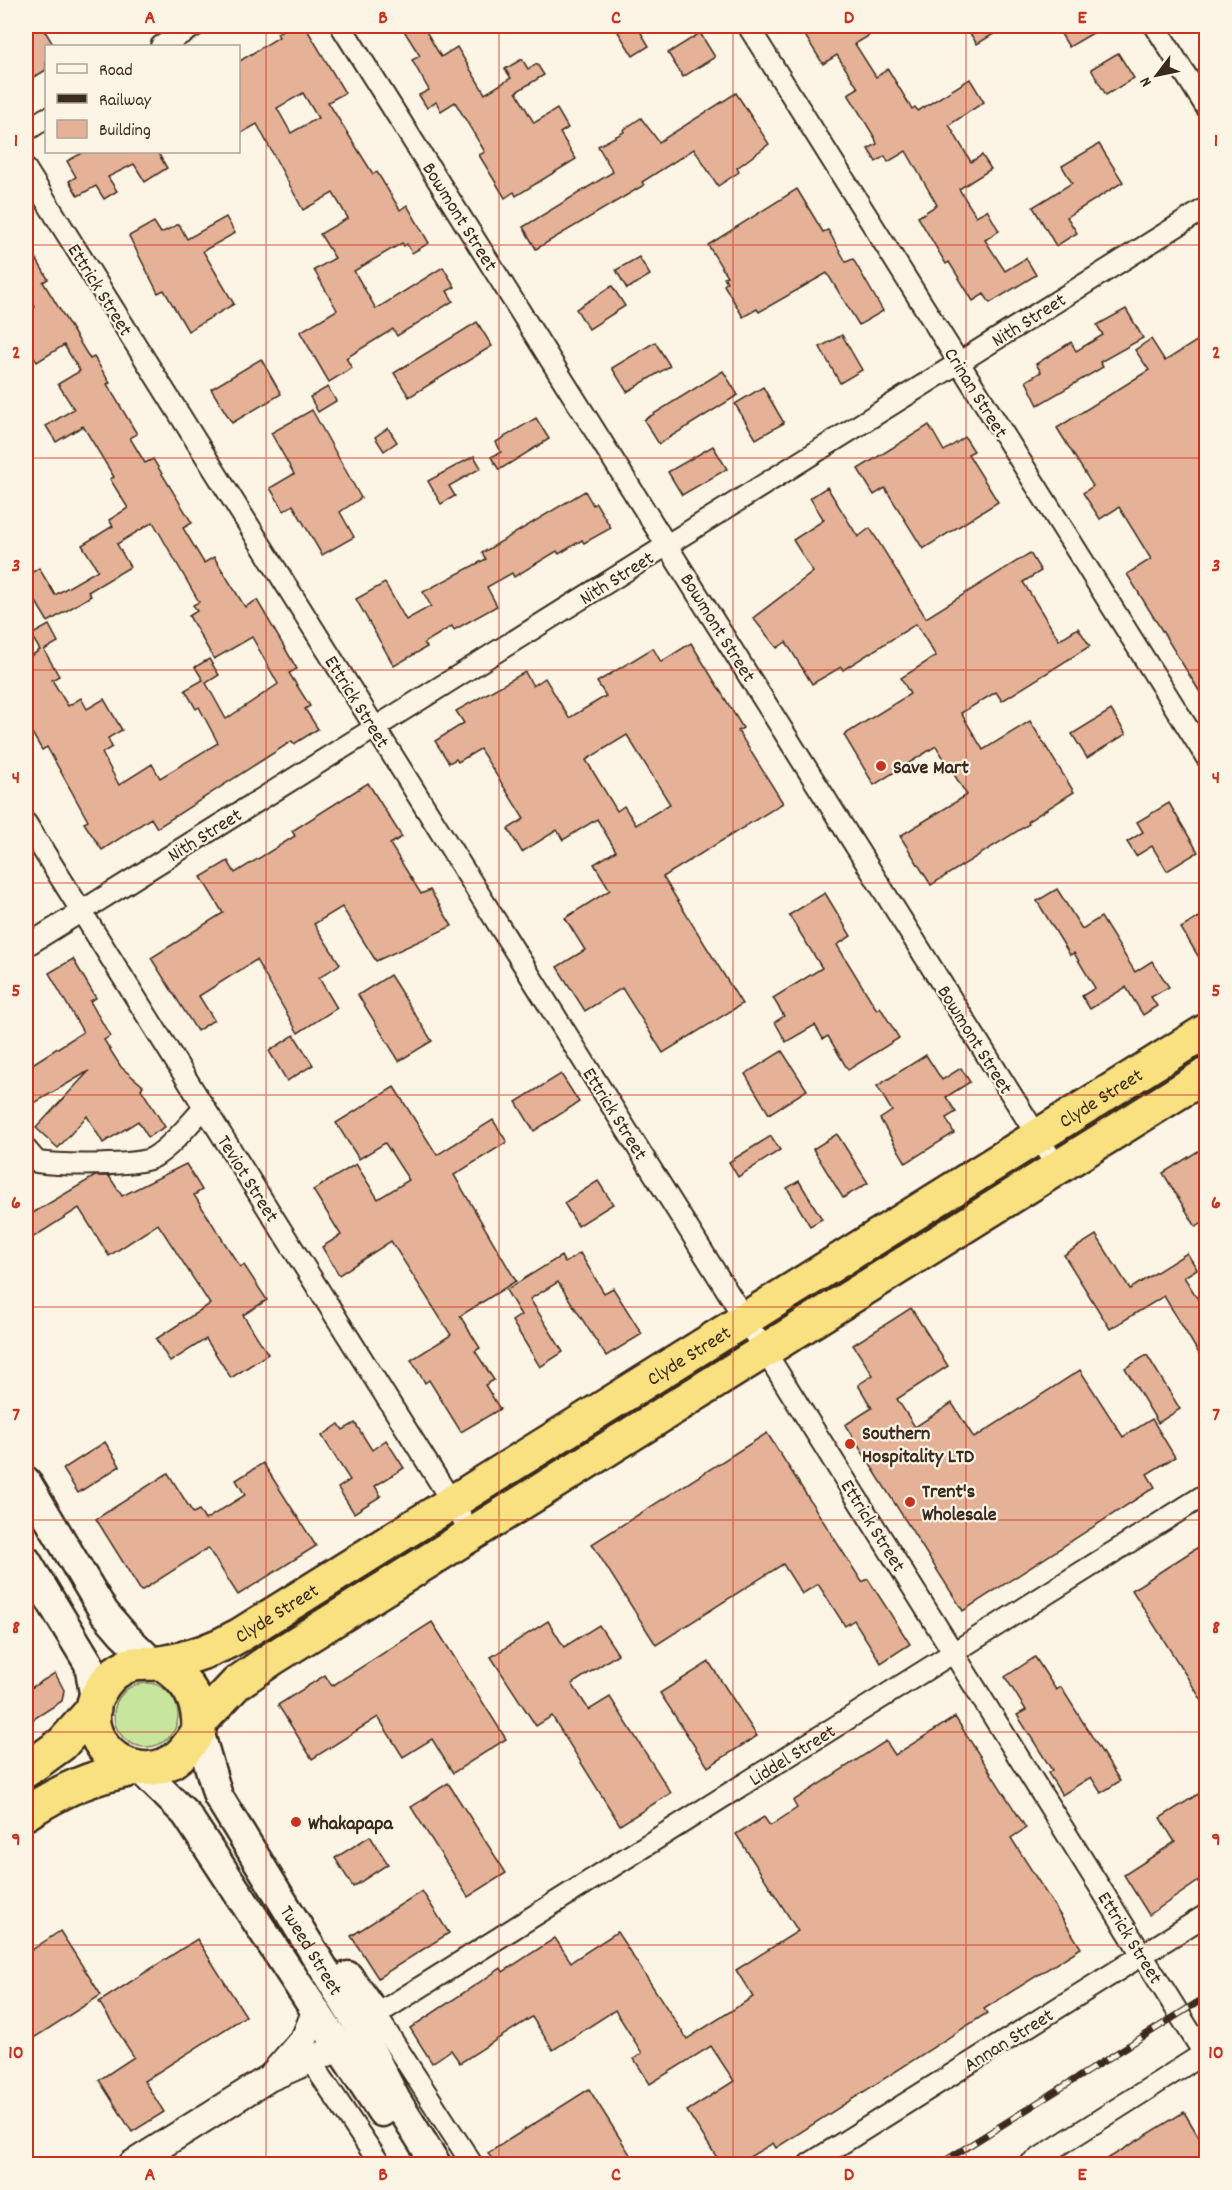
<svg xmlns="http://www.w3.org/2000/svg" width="1232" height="2190" font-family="Dekko,sans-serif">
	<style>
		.green { fill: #c8e59d; stroke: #82885e; stroke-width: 1.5 }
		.building { fill: #e5b298; stroke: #3b2a1e; stroke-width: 1.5; fill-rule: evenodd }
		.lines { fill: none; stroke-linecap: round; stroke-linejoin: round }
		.minor-casing { stroke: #3b2a1e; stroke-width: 24 }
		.tertiary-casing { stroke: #3b2a1e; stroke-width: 30 }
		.secondary-casing { stroke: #3b2a1e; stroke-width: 33 }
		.trunk-casing { stroke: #3b2a1e; stroke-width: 38 }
		.minor { stroke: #fcf5e5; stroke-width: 20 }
		.tertiary { stroke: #fcf5e5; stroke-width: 26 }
		.secondary { stroke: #fcf5e5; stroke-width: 28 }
		.trunk { stroke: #f9e181; stroke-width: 33 }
		.rail-casing { stroke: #3b2a1e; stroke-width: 7 }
		.rail { stroke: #fcf5e5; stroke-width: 4.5; stroke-dasharray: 14; stroke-linecap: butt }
		.grid { fill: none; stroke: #c8321e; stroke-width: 1.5; stroke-opacity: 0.55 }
		.poi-dot { fill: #c8321e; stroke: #fcf5e5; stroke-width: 2 }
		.labels { text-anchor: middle; stroke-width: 4.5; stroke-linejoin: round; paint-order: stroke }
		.street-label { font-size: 20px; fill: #3b2a1e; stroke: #fcf5e5 }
		.poi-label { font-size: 20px; font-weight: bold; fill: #3b2a1e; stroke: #fcf5e5; text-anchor: start }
		.neatline { fill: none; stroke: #c8321e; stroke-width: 2 }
		.grid-label { font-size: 20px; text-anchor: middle; font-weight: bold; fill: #c8321e }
	</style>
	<rect width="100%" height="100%" fill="#fcf5e5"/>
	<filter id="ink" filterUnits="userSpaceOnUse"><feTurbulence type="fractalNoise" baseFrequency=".0167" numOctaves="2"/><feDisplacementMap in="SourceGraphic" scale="12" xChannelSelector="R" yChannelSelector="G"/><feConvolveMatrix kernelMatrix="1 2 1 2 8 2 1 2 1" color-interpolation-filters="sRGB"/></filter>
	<g filter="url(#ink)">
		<circle class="green" cx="146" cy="1715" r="32"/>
		<g class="building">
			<polygon points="33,26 42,26 54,46 46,46 46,70 26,82 26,48 32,45 26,30"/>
			<path d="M290 26H305L345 93 328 102 373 174 377 172 400 210 407 205 429 243 412 253 407 244 404 246 402 243 354 271 376 309 443 267 455 287 447 291 453 301 397 336 393 329 346 358 352 368 329 382 300 332 337 310 314 270 335 258 320 234 348 218 333 193 303 210 257 124 238 135V62L279 37 277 33ZM303 93 318 118 291 133 277 108Z"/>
			<polygon points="401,26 423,26 441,57 457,47 485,94 511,78 505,69 522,59 528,69 537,64 544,75 516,92 534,123 557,109 568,128 560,133 576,159 516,196 514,192 505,198 479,155 485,152 455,102 441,111 436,102 427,108 419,95 429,90 412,60 420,56"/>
			<polygon points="628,26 637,26 649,46 633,56 618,32"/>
			<polygon points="799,26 885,26 855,44 876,77 888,69 912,109 915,107 918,111 970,79 984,102 949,125 971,162 982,155 991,169 959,189 976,216 987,210 999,231 985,240 1005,271 1026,258 1036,275 990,303 984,294 973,301 949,262 946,264 918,217 937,205 906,151 888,162 885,156 876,162 868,149 877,144 875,138 848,94 858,88 837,55 823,64"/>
			<polygon points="965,26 1007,26 977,44"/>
			<polygon points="1056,26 1105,26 1069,47"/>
			<polygon points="700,33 715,57 683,77 668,53"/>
			<polygon points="1118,53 1134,78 1106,95 1091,69"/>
			<polygon points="736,93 769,144 737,168 739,172 718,186 694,149 642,182 644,185 536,249 523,227 613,172 598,146 624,132 623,130 641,118 659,142"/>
			<polygon points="1099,144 1123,182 1067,217 1077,233 1056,246 1033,207 1072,183 1062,166"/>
			<polygon points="84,152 160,152 158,153 167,168 145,182 134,164 108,177 117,191 104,199 96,186 78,196 69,181 76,177 67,161"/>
			<polygon points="797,189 823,232 828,230 846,262 853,259 883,311 859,325 827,273 759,312 757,309 743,317 724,285 727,282 724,277 727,276 708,245"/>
			<polygon points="226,217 235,233 203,251 234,304 188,331 164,290 158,293 129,236 154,222 161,233 179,224 187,239"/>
			<polygon points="26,241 48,279 43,282 90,359 94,357 110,383 107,384 137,434 130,438 145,463 153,459 192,523 183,528 204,563 214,557 245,607 257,600 297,669 289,673 310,706 305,709 318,729 294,744 292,741 157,828 151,818 102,850 84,823 88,821 47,747 42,750 26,723 26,659 40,650 31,635 49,625 58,642 44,650 59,676 52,680 68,706 81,698 87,709 104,699 122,730 108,738 112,747 102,753 119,785 152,764 160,778 218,743 199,707 196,709 185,690 203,680 195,667 209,659 219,675 206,683 226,719 278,684 252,637 214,659 189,616 197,611 193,605 199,602 153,522 117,544 130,567 88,592 91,596 48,622 26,585 26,576 39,568 55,595 98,570 82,545 113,526 109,520 128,508 110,479 114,477 83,426 56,442 46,426 74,409 58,384 80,371 64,345 37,362 26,343 26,313 35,307 26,287"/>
			<polygon points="639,257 650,275 627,289 616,270"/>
			<polygon points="612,286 625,306 589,329 576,309"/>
			<polygon points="1126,309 1143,338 1100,362 1103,367 1038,405 1026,381 1041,372 1036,364 1071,342 1076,351 1103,335 1097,325"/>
			<polygon points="477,322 492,346 409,397 394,373"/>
			<polygon points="842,335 862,370 840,383 820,347"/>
			<polygon points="1206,335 1206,702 1127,574 1151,559 1119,507 1100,519 1083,493 1093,486 1057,428 1149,370 1135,350 1151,339 1165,361"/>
			<polygon points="655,342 670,366 627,392 612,368"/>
			<polygon points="261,359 281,394 232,423 211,389"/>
			<polygon points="723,371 738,395 659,444 644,420"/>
			<polygon points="328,387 336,401 318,412 310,397"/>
			<polygon points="763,387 784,423 756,439 735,404"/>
			<polygon points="312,410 361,498 340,512 354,537 322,555 293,505 284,511 270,488 294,474 271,433"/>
			<polygon points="536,418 549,439 499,470 491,457 501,452 496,442"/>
			<polygon points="929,425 944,451 965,437 974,451 968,454 998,502 923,549 885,488 874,495 858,469"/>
			<polygon points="388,428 397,442 384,451 375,437"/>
			<polygon points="713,446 727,469 682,495 668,472"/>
			<polygon points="474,456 481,468 449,486 455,496 441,504 428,481"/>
			<polygon points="827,487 858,537 870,528 926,618 1030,553 1041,571 1023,582 1059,640 1078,628 1090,646 1002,701 996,692 961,713 983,750 1030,721 1074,792 1028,821 1029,824 931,885 900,836 967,795 936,746 874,785 844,735 910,694 901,678 936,656 916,624 843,670 841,667 812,684 786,642 777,648 753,618 813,572 793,540 824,520 810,498"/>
			<polygon points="585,491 593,505 596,503 611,528 584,543 582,540 559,554 557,551 514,577 512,573 487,587 497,606 454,630 452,626 424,643 427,647 394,666 356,599 385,583 406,620 431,606 423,592 486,559 482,553"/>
			<path d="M691 643 743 728 738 731 783 803 663 877 742 1004 663 1053 622 988 585 1011 557 967 585 950 565 918 610 890 594 864 616 851 597 819 563 840 557 830 522 852 508 829 524 819 480 749 458 762 456 759 449 763 435 741 464 723 456 711 525 672 533 686 545 678 569 718 606 696 597 682 653 648 661 662ZM627 735 670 804 636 825 624 806 617 811 586 760Z"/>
			<polygon points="1111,710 1126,734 1087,758 1072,734"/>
			<polygon points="368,783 402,837 390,844 421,894 430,890 452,926 376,961 342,907 314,924 340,964 319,978 337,1008 298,1033 256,960 199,996 214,1020 197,1031 151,958 223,913 201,877 228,861 235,873 295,836 292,831"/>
			<polygon points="1169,803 1198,852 1167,871 1152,846 1136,856 1127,842 1143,832 1137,822"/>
			<polygon points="1057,889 1082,929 1101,917 1135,972 1152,961 1169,987 1151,997 1157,1006 1143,1015 1126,987 1090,1009 1082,996 1095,988 1074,953 1070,955 1037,901"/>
			<polygon points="825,893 851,936 837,945 877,1010 880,1007 899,1038 848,1070 828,1036 823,1039 815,1025 786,1042 775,1022 784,1016 773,998 822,968 789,915"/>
			<polygon points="1206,913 1206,969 1181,928"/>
			<polygon points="73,959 96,998 90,1001 110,1036 104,1040 121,1067 143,1086 141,1089 165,1127 148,1137 138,1121 103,1143 87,1116 58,1148 36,1128 89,1071 26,1108 26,1068 83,1032 49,973"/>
			<polygon points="390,975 432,1041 399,1061 358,995"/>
			<polygon points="294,1035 313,1065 287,1081 269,1051"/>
			<polygon points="782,1051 807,1090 769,1114 745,1074"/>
			<polygon points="926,1055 942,1080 961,1068 970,1082 946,1097 956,1112 946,1118 954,1133 906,1163 880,1119 892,1111 877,1086"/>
			<polygon points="561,1074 579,1102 534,1131 516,1102"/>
			<polygon points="394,1087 437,1155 493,1120 507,1142 454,1175 516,1281 460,1316 480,1348 475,1351 494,1380 485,1385 500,1409 461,1432 429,1380 425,1383 411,1360 451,1335 391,1241 339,1275 322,1247 341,1235 313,1190 356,1164 378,1199 409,1180 385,1143 359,1159 336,1123"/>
			<polygon points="837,1134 868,1183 843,1198 813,1149"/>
			<polygon points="771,1136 780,1150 738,1177 729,1162"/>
			<polygon points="1206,1146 1206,1221 1196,1227 1163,1173"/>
			<polygon points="186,1164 202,1190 194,1195 240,1267 244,1265 267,1300 243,1315 268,1354 231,1378 206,1339 170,1362 156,1339 210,1304 158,1224 109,1256 79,1208 26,1242 26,1217 95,1176 109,1176 122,1196"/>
			<polygon points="598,1181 613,1204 578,1226 564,1203"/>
			<polygon points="799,1181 822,1219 810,1226 787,1188"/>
			<polygon points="1096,1235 1130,1289 1187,1253 1197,1269 1184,1277 1206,1312 1206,1365 1164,1296 1110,1329 1064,1255"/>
			<polygon points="580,1253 604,1293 613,1288 642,1334 606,1356 558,1282 530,1299 563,1352 540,1367 512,1321 521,1315 506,1290 561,1256 565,1263"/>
			<polygon points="911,1308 948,1366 897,1399 915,1427 952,1403 974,1438 1080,1370 1123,1437 1152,1419 1175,1457 1147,1474 1155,1487 963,1611 845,1425 872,1408 858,1385 873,1375 853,1345"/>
			<polygon points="1147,1355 1180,1409 1158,1423 1125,1368"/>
			<polygon points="355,1423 372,1450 386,1440 404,1468 375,1486 381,1496 354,1513 338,1488 350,1480 322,1436 339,1424 343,1430"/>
			<polygon points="767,1433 862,1582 868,1579 910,1644 881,1663 854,1620 845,1626 818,1584 802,1594 783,1564 656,1645 592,1544"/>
			<polygon points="105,1442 120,1466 78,1493 63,1469"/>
			<polygon points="263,1463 316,1546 238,1595 208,1548 141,1591 96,1519 168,1473 193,1513 199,1510 205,1520 245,1495 236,1480"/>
			<polygon points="1206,1542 1206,1707 1132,1590"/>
			<polygon points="548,1621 564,1647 599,1625 618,1654 572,1684 589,1710 610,1697 671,1793 620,1825 552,1716 536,1726 491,1657"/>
			<polygon points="432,1622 506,1739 453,1773 432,1739 403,1757 378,1717 312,1759 278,1705 325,1675 332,1686"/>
			<polygon points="1035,1657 1056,1690 1061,1687 1120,1781 1101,1793 1091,1777 1062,1795 1048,1773 1052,1770 1017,1715 1026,1710 1005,1677"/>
			<polygon points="709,1662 757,1736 708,1767 660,1693"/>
			<polygon points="55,1673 64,1690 62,1701 26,1724 26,1691"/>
			<polygon points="955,1717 1026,1828 1011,1838 1081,1948 984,2009 987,2013 776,2148 773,2143 738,2164 721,2164 687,2111 734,2081 711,2046 650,2084 634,2059 642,2053 615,2010 553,2050 532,2017 460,2063 451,2050 432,2063 410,2028 501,1968 503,1972 555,1938 571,1962 617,1932 687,2039 753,1997 736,1970 798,1931 736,1834 764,1817 770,1826 797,1808 793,1801 886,1741 895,1755"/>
			<polygon points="448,1783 506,1873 468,1897 411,1807"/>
			<polygon points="1198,1794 1206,1808 1206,1876 1149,1915 1124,1875 1175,1842 1160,1818"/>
			<polygon points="370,1836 388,1864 353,1887 335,1858"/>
			<polygon points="422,1891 449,1933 378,1978 351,1936"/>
			<polygon points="60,1931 101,1995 26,2043 26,1954"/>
			<polygon points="197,1939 246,2016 144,2081 164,2112 132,2132 99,2080 134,2057 99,2002"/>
			<polygon points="589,2089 636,2164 495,2164 488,2153"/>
			<polygon points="1184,2112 1206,2149 1206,2164 1099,2164"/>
		</g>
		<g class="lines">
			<defs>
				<g id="minor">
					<polyline points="341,26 1058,1169"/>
					<polyline points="748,26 1206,757"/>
					<polyline points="1155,26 1206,107"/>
					<polyline points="161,46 195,26"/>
					<polyline points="26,131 46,118"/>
					<polyline points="26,169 1206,2057"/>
					<polyline points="26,823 472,1534"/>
					<polyline points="26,946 1206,208"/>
					<path d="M26 1149 37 1162C58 1165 138 1167 154 1157 172 1146 189 1124 204 1108"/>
					<polyline points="313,2060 321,2076 380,2164"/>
					<path id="s1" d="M472 2164 376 2015 1206 1494"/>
					<polyline points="809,2164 1206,1915"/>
					<polyline points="1030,2164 1206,2052"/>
				</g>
				<g id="tertiary">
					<polyline points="273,2074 305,2037 316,2010"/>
					<polyline points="132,2164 269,2078 341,2047"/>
				</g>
				<g id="secondary">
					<polyline points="26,1481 104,1612 123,1634 154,1664"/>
					<polyline points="26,1560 89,1664 95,1699"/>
					<path id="s2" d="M199 1731 218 1796 354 2018 396 2100 436 2164"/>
					<polyline points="140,1769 186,1814 382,2112"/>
					<polyline points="348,1976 376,2015"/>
				</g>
				<g id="trunk">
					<path id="s3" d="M162 1663C191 1658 214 1650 240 1635L1206 1031"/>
					<path d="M162 1663C188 1680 200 1700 199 1731 193 1739 187 1749 179 1756 139 1791 79 1747 95 1700 97 1695 101 1689 104 1684 110 1676 120 1668 130 1665 140 1662 152 1664 162 1663Z"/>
					<polyline points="199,1723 237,1683 273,1658 1206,1075"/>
					<polyline points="26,1770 62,1744 94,1708"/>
					<path d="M26 1813C65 1789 87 1778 133 1769"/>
				</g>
			</defs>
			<use href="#minor" class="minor-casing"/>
			<use href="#tertiary" class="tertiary-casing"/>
			<use href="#secondary" class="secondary-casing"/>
			<use href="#trunk" class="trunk-casing"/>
			<use href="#minor" class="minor"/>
			<use href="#tertiary" class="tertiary"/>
			<use href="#secondary" class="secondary"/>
			<use href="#trunk" class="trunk"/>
			<defs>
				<polyline id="rail" points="940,2164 1206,1997"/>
			</defs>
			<use href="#rail" class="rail-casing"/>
			<use href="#rail" class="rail"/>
		</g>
	</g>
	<path class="grid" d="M266 26V2164M499 26V2164M733 26V2164M966 26V2164M26 245H1206M26 458H1206M26 670H1206M26 883H1206M26 1095H1206M26 1307H1206M26 1520H1206M26 1732H1206M26 1945H1206"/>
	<g class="poi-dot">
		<circle cx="881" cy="766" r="6"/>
		<circle cx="850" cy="1444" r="6"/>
		<circle cx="910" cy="1502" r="6"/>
		<circle cx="296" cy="1822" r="6"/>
	</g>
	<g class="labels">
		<g class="street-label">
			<text transform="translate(461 216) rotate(58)" y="7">Bowmont Street</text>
			<text transform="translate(101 289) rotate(58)" y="7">Ettrick Street</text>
			<text transform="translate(1028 319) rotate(-32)" y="7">Nith Street</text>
			<text transform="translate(977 392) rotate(58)" y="7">Crinan Street</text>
			<text transform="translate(616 577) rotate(-32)" y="7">Nith Street</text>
			<text transform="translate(719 627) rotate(58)" y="7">Bowmont Street</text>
			<text transform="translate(358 701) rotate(58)" y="7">Ettrick Street</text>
			<text transform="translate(204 834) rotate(-32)" y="7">Nith Street</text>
			<text transform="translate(976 1039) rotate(58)" y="7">Bowmont Street</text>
			<text dy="7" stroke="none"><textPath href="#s3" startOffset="1098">Clyde Street</textPath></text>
			<text transform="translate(616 1113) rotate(58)" y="7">Ettrick Street</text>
			<text transform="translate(249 1178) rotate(58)" y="7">Teviot Street</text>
			<text dy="7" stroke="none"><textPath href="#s3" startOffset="612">Clyde Street</textPath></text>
			<text transform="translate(874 1525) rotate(58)" y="7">Ettrick Street</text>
			<text dy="7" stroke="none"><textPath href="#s3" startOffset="126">Clyde Street</textPath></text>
			<text dy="7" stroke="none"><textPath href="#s1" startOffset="668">Liddel Street</textPath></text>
			<text transform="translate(1131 1937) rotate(58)" y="7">Ettrick Street</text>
			<text dy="7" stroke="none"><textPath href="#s2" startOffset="248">Tweed Street</textPath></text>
			<text transform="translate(1008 2039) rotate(-32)" y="7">Annan Street</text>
		</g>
		<g class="poi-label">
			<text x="893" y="773">Save Mart</text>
			<text x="862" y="1439">Southern<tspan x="862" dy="23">Hospitality LTD</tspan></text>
			<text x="922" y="1497">Trent's<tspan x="922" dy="23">Wholesale</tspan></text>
			<text x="308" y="1829">Whakapapa</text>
		</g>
	</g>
	<rect width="1232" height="2190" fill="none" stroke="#fcf5e5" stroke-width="66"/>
	<rect x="45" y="45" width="195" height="108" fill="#fcf5e5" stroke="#afa495" stroke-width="1.5"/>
	<rect x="57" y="64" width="30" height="9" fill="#fcf5e5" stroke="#afa495" stroke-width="1.5"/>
	<text x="99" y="75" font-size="18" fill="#3b2a1e">Road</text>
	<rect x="57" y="94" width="30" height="9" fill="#3b2a1e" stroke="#afa495" stroke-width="1.5"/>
	<text x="99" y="105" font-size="18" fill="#3b2a1e">Railway</text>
	<rect x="57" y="120" width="30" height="18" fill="#e5b298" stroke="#afa495" stroke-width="1.5"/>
	<text x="99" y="135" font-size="18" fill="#3b2a1e">Building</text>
	<g transform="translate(1157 75) rotate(238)" stroke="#fcf5e5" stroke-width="4.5" paint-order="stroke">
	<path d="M0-4.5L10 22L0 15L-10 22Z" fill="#3b2a1e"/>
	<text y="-9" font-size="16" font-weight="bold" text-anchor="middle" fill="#3b2a1e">N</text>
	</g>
	<rect x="33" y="33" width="1166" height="2124" class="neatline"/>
	<g class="grid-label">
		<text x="150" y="23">A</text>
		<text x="383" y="23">B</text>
		<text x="616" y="23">C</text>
		<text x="849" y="23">D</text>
		<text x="1082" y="23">E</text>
		<text x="16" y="146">1</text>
		<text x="1216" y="146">1</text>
		<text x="16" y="358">2</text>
		<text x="1216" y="358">2</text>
		<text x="16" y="571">3</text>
		<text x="1216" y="571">3</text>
		<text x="16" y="783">4</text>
		<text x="1216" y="783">4</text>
		<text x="16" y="996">5</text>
		<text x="1216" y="996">5</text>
		<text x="16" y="1208">6</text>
		<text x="1216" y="1208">6</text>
		<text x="16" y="1420">7</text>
		<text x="1216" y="1420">7</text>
		<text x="16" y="1633">8</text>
		<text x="1216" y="1633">8</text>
		<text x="16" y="1845">9</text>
		<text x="1216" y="1845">9</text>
		<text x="16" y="2058">10</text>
		<text x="1216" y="2058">10</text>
		<text x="150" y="2180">A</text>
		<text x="383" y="2180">B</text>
		<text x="616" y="2180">C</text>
		<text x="849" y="2180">D</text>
		<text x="1082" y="2180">E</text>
	</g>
</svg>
